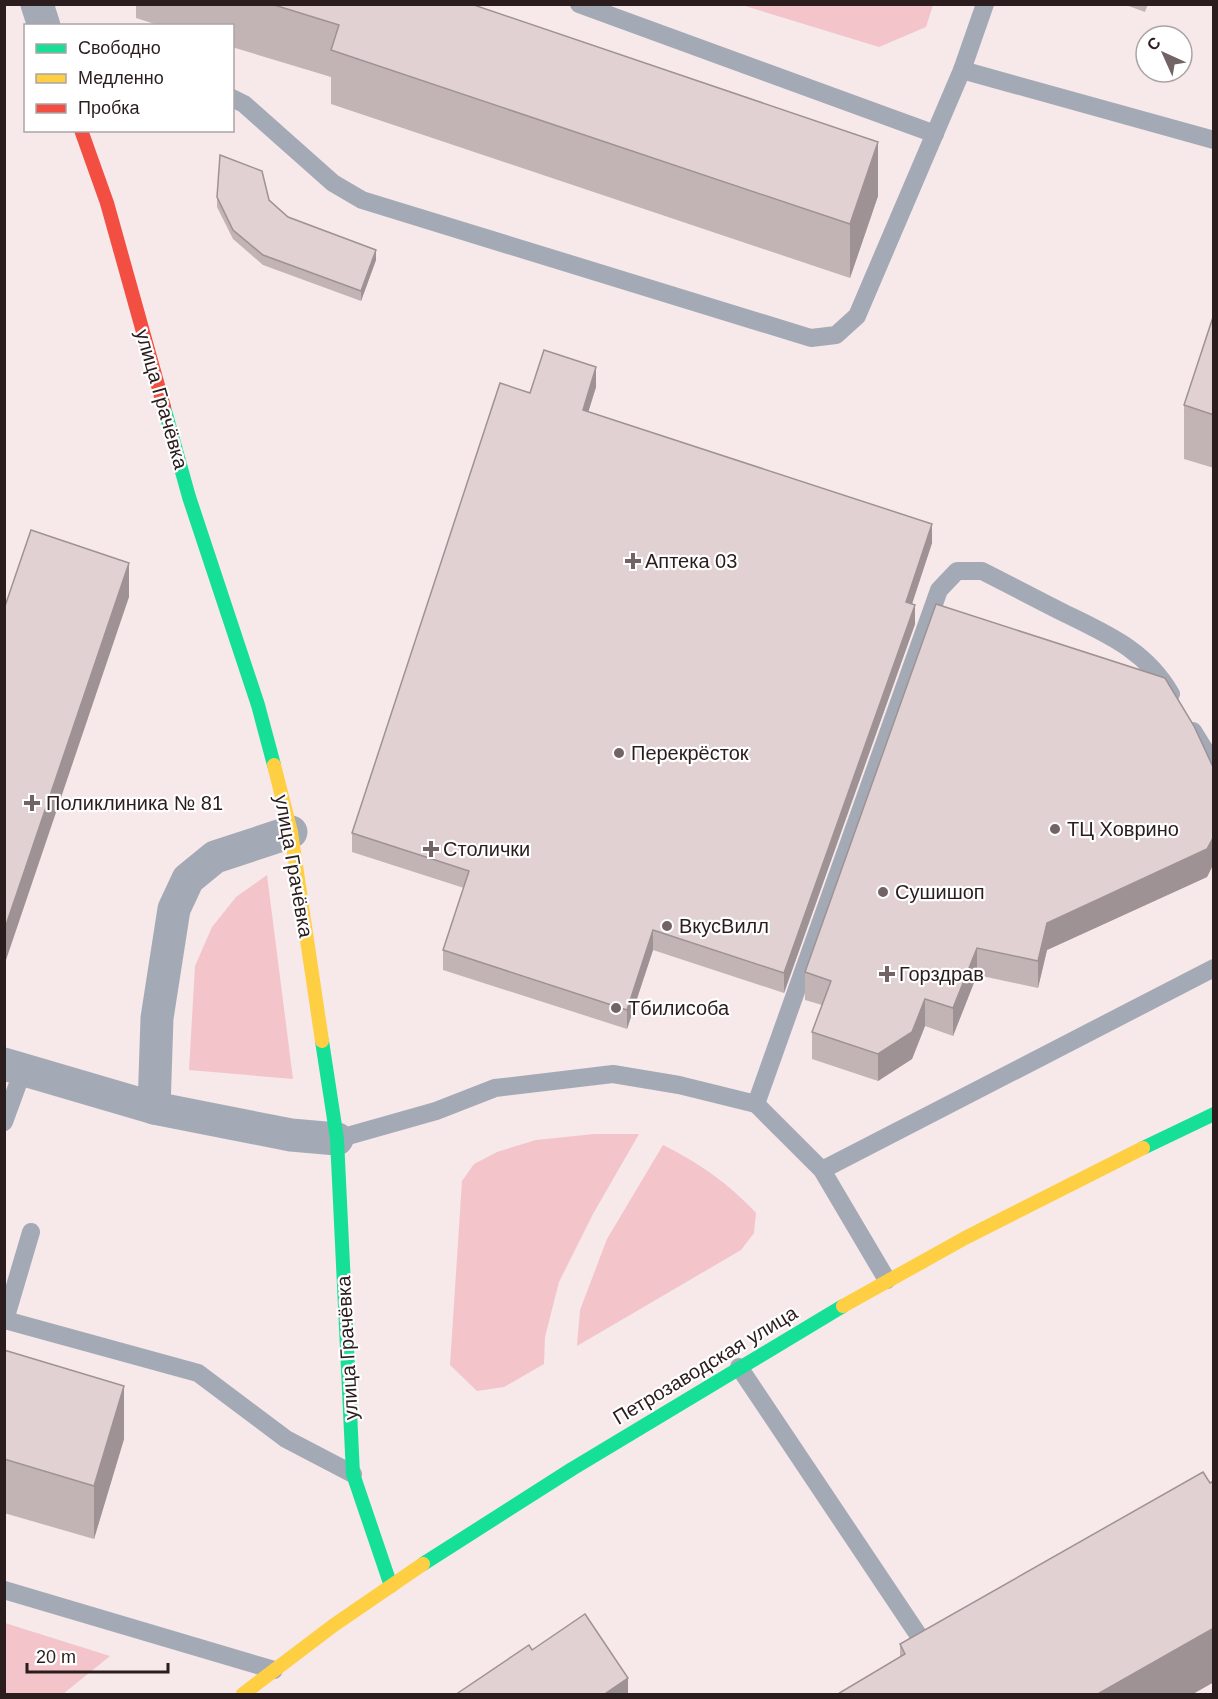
<svg xmlns="http://www.w3.org/2000/svg" width="1218" height="1699" font-family="Arial,sans-serif">
	<style>
		.green { fill: #f3c5ca }
		.lines { fill: none; stroke-linecap: round; stroke-linejoin: round }
		.lane { stroke: #a4aab5; stroke-width: 18 }
		.street { stroke: #a4aab5; stroke-width: 33 }
		.fast { stroke: #16e098; stroke-width: 14 }
		.slow { stroke: #ffcf43; stroke-width: 14 }
		.jam { stroke: #f24e42; stroke-width: 14 }
		.wall { fill: #c2b4b5 }
		.shaded-wall { fill: #9e9294 }
		.building { fill: #e2d1d3; stroke: #9e9294; stroke-width: 1.5 }
		.poi-dot { fill: #726364; stroke: #fff; stroke-width: 2 }
		.labels { text-anchor: middle; stroke-width: 4.5; stroke-linejoin: round; paint-order: stroke }
		.street-label { font-size: 20px; fill: #2b1c1d; stroke: #fff }
		.poi-label { font-size: 20px; fill: #2b1c1d; stroke: #fff; text-anchor: start }
	</style>
	<rect width="100%" height="100%" fill="#f7e8e9"/>
	<g class="green">
		<polygon points="742,5 933,4 933,5 926,27 879,47"/>
		<polygon points="267,875 293,1079 189,1070 195,966 212,927 236,897"/>
		<polygon points="594,1134 639,1134 593,1214 559,1282 545,1337 544,1364 504,1387 477,1391 450,1365 462,1181 474,1164 497,1152 536,1140"/>
		<path d="M663 1145C699 1163 728 1183 756 1213L754 1233 741 1250 577 1346 580 1310 607 1239Z"/>
		<polygon points="4,1623 5,1623 110,1656 63,1694 5,1694"/>
	</g>
	<g class="lines">
		<g class="lane">
			<polyline points="579,4 935,134"/>
			<polyline points="962,70 1214,140"/>
			<polyline points="232,98 244,104 333,183 362,200 811,338 836,335 857,316 962,70 985,4"/>
			<polyline points="1193,731 1214,765"/>
			<path d="M756 1104 939 590 957 571H982C1010 585 1038 600 1066 614 1109 635 1146 651 1171 694"/>
			<polyline points="4,1122 23,1070"/>
			<polyline points="337,1139 436,1111 495,1088 613,1074 679,1085 756,1104 822,1170 887,1280"/>
			<polyline points="822,1170 1214,968"/>
			<polyline points="31,1232 5,1320 198,1373 286,1439 353,1474"/>
			<polyline points="739,1367 923,1642 910,1650"/>
			<polyline points="4,1590 274,1670"/>
		</g>
		<g class="street">
			<polyline points="37,4 44,26"/>
			<polyline points="4,1064 154,1108 291,1135 337,1139"/>
			<polyline points="154,1108 157,1018 174,909 188,879 215,857 291,832"/>
		</g>
		<g class="fast">
			<polyline points="164,407 189,497 258,705 274,765"/>
			<polyline points="322,1041 337,1139 353,1474 391,1586"/>
			<polyline points="1143,1148 1214,1114"/>
			<polyline points="423,1564 572,1469 843,1306"/>
		</g>
		<g class="slow">
			<polyline points="274,765 291,832 322,1041"/>
			<polyline points="843,1306 965,1238 1143,1148"/>
			<polyline points="243,1694 334,1625 423,1564"/>
		</g>
		<polyline class="jam" points="81,130 107,203 164,407"/>
	</g>
	<g class="wall">
		<polygon points="136,4 472,4 878,196 850,278 331,104 331,77 232,47 232,26 161,26 136,18"/>
		<polygon points="1123,4 1148,4 1145,12"/>
		<polygon points="217,197 269,200 288,217 376,260 361,301 263,265 233,239 217,207"/>
		<polygon points="1214,314 1214,468 1184,459 1184,405"/>
		<polygon points="596,387 588,412 932,543 912,604 915,624 784,993 653,950 627,1029 443,970 443,950 464,888 352,852 352,833 530,393"/>
		<polygon points="1214,769 1214,863 1207,877 1047,950 1038,988 977,975 953,1036 925,1026 912,1059 878,1081 812,1059 812,1032 822,1005 805,1000 805,972"/>
		<polygon points="4,1350 124,1439 94,1539 4,1513"/>
		<polygon points="900,1644 1214,1682 1191,1695 836,1695 900,1657"/>
	</g>
	<g class="shaded-wall">
		<polygon points="878,142 878,196 850,278 850,224"/>
		<polygon points="376,250 376,260 361,301 361,291"/>
		<polygon points="596,367 596,387 583,429 583,410"/>
		<polygon points="932,524 932,543 906,622 906,602"/>
		<polygon points="129,563 129,597 5,963 5,928"/>
		<polygon points="915,605 915,624 784,993 784,973"/>
		<polygon points="1214,836 1214,863 1207,877 1047,950 1038,988 1038,961 1047,923"/>
		<polygon points="653,930 653,950 627,1029 627,1010"/>
		<polygon points="977,948 977,975 953,1036 953,1008"/>
		<polygon points="925,999 925,1026 912,1059 878,1081 878,1054"/>
		<polygon points="124,1386 124,1439 94,1539 94,1486"/>
		<polygon points="1214,1628 1214,1682 1191,1695 1096,1695"/>
		<polygon points="628,1678 628,1695 603,1695"/>
	</g>
	<g class="building">
		<polygon points="271,4 471,4 878,142 850,224 331,50 339,25"/>
		<polygon points="220,155 262,171 269,200 288,217 376,250 361,291 263,255 233,230 217,197"/>
		<polygon points="1214,314 1214,415 1184,405"/>
		<polygon points="544,350 596,367 583,410 932,524 906,602 915,605 784,973 653,930 627,1010 443,950 469,871 352,833 500,383 530,393"/>
		<polygon points="31,530 129,563 5,928 4,609"/>
		<polygon points="936,604 1165,678 1194,726 1214,769 1214,836 1207,849 1047,923 1038,961 977,948 953,1008 925,999 912,1032 878,1054 812,1032 831,981 805,972"/>
		<polygon points="4,1350 124,1386 94,1486 4,1459"/>
		<polygon points="1203,1472 1210,1483 1214,1481 1214,1628 1096,1695 836,1695 905,1654 900,1644"/>
		<polygon points="585,1614 628,1678 603,1695 455,1695 529,1645 532,1650"/>
	</g>
	<g class="poi-dot">
		<path d="M630 552h6v6h6v6h-6v6h-6v-6h-6v-6h6z"/>
		<circle cx="619" cy="753" r="6"/>
		<path d="M29 794h6v6h6v6h-6v6h-6v-6h-6v-6h6z"/>
		<circle cx="1055" cy="829" r="6"/>
		<path d="M428 840h6v6h6v6h-6v6h-6v-6h-6v-6h6z"/>
		<circle cx="883" cy="892" r="6"/>
		<circle cx="667" cy="926" r="6"/>
		<path d="M884 965h6v6h6v6h-6v6h-6v-6h-6v-6h6z"/>
		<circle cx="616" cy="1008" r="6"/>
	</g>
	<g class="labels">
		<g class="street-label">
			<text transform="translate(162 399) rotate(74)" y="7">улица Грачёвка</text>
			<text transform="translate(294 866) rotate(80)" y="7">улица Грачёвка</text>
			<text transform="translate(347 1348) rotate(-93)" y="7">улица Грачёвка</text>
			<text transform="translate(705 1365) rotate(-31)" y="7">Петрозаводская улица</text>
		</g>
		<g class="poi-label">
			<text x="645" y="568">Аптека 03</text>
			<text x="631" y="760">Перекрёсток</text>
			<text x="46" y="810">Поликлиника № 81</text>
			<text x="1067" y="836">ТЦ Ховрино</text>
			<text x="443" y="856">Столички</text>
			<text x="895" y="899">Сушишоп</text>
			<text x="679" y="933">ВкусВилл</text>
			<text x="899" y="981">Горздрав</text>
			<text x="628" y="1015">Тбилисоба</text>
		</g>
	</g>
	<rect width="1218" height="1699" fill="none" stroke="#2b1c1d" stroke-width="12"/>
	<rect x="24" y="24" width="210" height="108" fill="#ffffff" stroke="#aaa4a5" stroke-width="1.5"/>
	<rect x="36" y="44" width="30" height="9" fill="#16e098" stroke="#aaa4a5" stroke-width="1.5"/>
	<text x="78" y="54" font-size="18" fill="#2b1c1d">Свободно</text>
	<rect x="36" y="74" width="30" height="9" fill="#ffcf43" stroke="#aaa4a5" stroke-width="1.5"/>
	<text x="78" y="84" font-size="18" fill="#2b1c1d">Медленно</text>
	<rect x="36" y="104" width="30" height="9" fill="#f24e42" stroke="#aaa4a5" stroke-width="1.5"/>
	<text x="78" y="114" font-size="18" fill="#2b1c1d">Пробка</text>
	<g transform="translate(1164 54) rotate(315)"><circle r="28" fill="#ffffff" stroke="#aaa4a5" stroke-width="1.5"/>
	<path d="M0-4.5L10 22L0 15L-10 22Z" fill="#726364"/>
	<text y="-9" font-size="16" font-weight="bold" text-anchor="middle" fill="#2b1c1d">С</text>
	</g>
	<path d="M27 1663v9h141v-9" fill="none" stroke="#2b1c1d" stroke-width="3"/>
	<text x="36" y="1663" font-size="18" fill="#2b1c1d" stroke="#ffffff" stroke-width="4.5" paint-order="stroke">20 m</text>
</svg>
